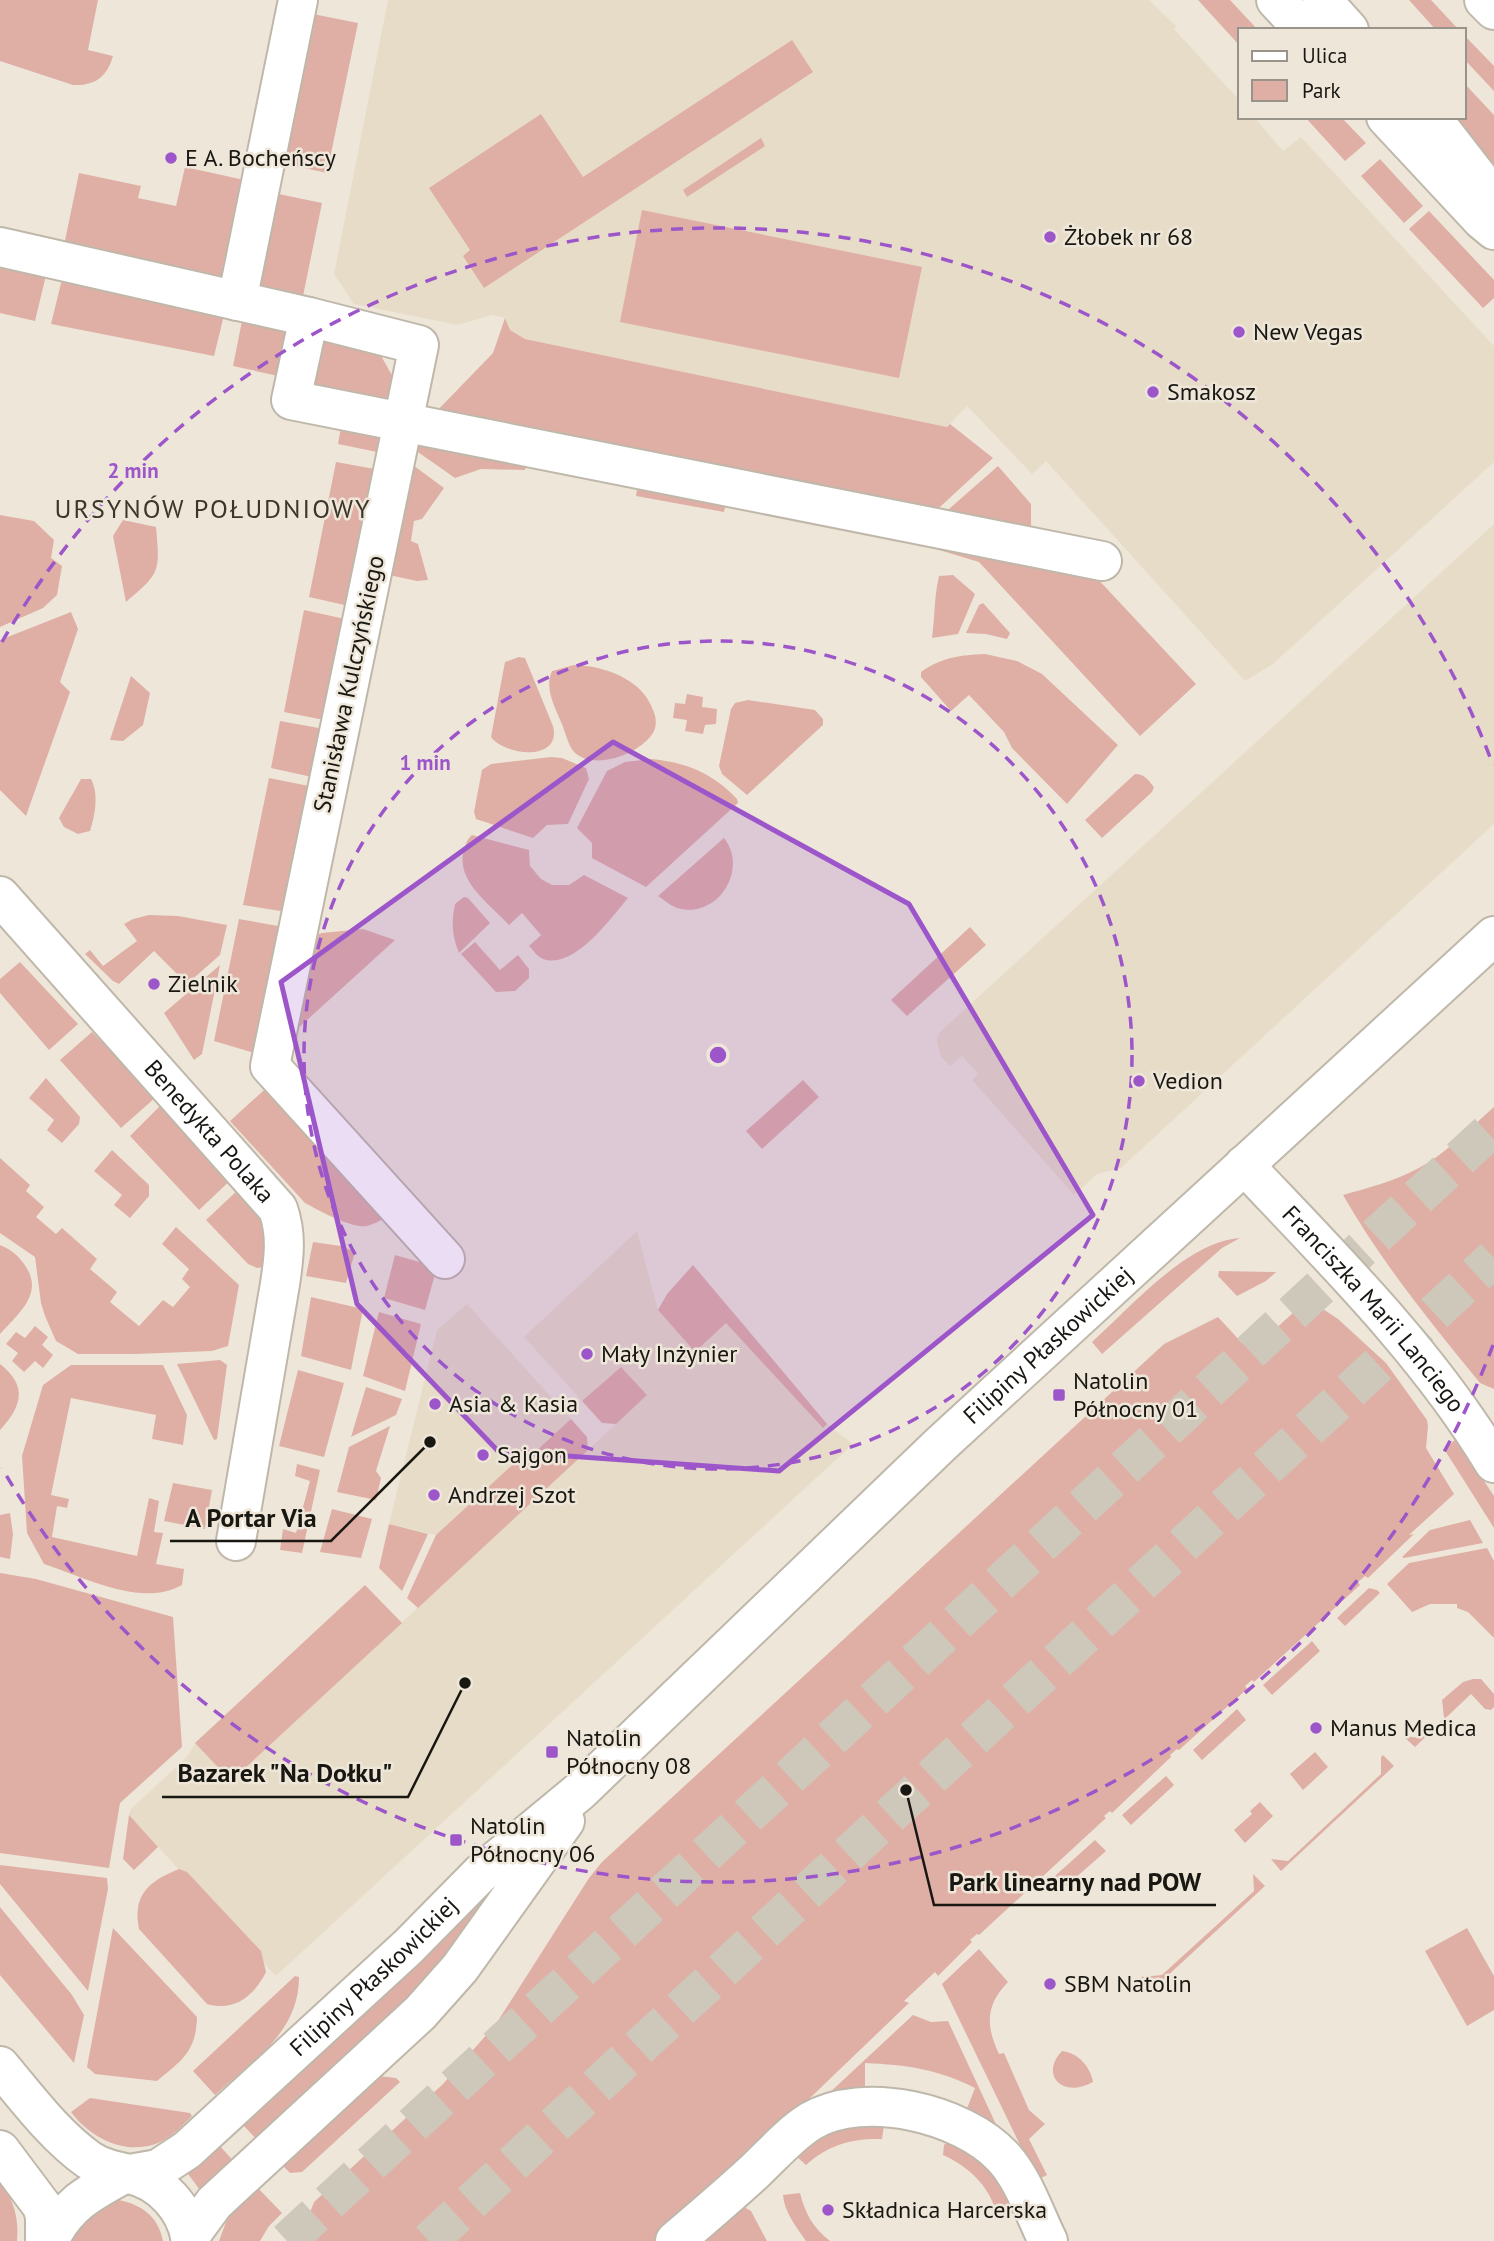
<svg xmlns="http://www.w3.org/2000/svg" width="1494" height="2241" font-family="'PT Sans',sans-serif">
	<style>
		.built { fill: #e7dcc7 }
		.green { fill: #dfafa6 }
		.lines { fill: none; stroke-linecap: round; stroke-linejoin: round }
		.highway-tunnel { stroke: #cec8bb; stroke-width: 38; stroke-dasharray: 38 19; stroke-linecap: butt }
		.minor-casing { stroke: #bfb8aa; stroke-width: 42 }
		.major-casing { stroke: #bfb8aa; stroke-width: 42 }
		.minor { stroke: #fff; stroke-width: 38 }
		.major { stroke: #fff; stroke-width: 38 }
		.marked { fill: #9d56ca; fill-opacity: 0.2; stroke: #9d56ca; stroke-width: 5; stroke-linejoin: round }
		.ring { fill: none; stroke: #9d56ca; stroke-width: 3.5; stroke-dasharray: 12 9 }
		.poi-dot { fill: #9d56ca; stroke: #eee7d9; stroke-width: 2.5 }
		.labels { text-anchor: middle; stroke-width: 5; stroke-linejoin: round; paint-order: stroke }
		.poi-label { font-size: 24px; fill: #191712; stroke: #eee7d9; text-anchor: start }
		.street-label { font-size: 24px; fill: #191712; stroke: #eee7d9 }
		.neighbourhood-label { font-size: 26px; letter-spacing: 2px; fill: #3b352a; stroke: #eee7d9 }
		.centre { fill: #9d56ca; stroke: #eee7d9; stroke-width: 3.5 }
		.ring-label { font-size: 21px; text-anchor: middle; font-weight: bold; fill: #9d56ca; stroke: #eee7d9; stroke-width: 5; stroke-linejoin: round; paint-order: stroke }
		.leader { fill: none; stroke: #191712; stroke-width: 2.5 }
		.callout-dot { fill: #191712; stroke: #eee7d9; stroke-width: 2.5 }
		.callout-label { font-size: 26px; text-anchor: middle; font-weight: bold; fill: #191712; stroke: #eee7d9; stroke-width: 5; stroke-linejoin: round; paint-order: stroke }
	</style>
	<rect width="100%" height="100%" fill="#eee7d9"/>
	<g class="built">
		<polygon points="388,0 1149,0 1176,26 1174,29 1240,101 1240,117 1254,117 1283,151 1301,137 1494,346 1494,462 1273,664 1245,681 1046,461 1032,474 967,406 947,427 525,339 510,330 505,318 497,316 491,315 458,325 354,304 334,274"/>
		<polygon points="1494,524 1494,824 1121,1168 1097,1174 1074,1195 972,1080 978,1074 962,1056 950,1066 941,1057 937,1042 939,1033"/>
		<polygon points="637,1231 658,1310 694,1351 735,1314 827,1424 853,1444 276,1976 129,1815 131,1809 187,1757 195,1743 231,1781 647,1395 621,1367 582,1401 524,1337"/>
		<polygon points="467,1304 571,1419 524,1461 520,1458 436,1535 389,1524 437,1330"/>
	</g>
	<g class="green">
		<path d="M0 0H98L88 50 113 56C107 77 95 86 73 85L0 61Z"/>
		<polygon points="1198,0 1230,0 1258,30 1240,30 1240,46"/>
		<polygon points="1409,0 1431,0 1459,30 1436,30"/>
		<polygon points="308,13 358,23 327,173 277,162"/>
		<polygon points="1464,35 1494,66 1494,91 1464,59"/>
		<polygon points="792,40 813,72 484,288 463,256 470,250 429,188 541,114 583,177"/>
		<polygon points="1464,83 1494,115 1494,164 1451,117 1464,117"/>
		<polygon points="1305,117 1341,117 1366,143 1345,161"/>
		<polygon points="761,138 765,146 687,197 683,190"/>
		<polygon points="1380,159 1423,206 1404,223 1361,176"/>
		<polygon points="185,167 249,181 227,285 63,250 79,173 141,186 138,198 176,206"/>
		<polygon points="269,192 322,203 301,306 247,295"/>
		<polygon points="642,210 922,267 899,378 620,322"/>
		<polygon points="1429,211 1494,280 1494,298 1483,308 1409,229"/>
		<polygon points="0,257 48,267 35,321 0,313"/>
		<polygon points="64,271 226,307 214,356 51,324"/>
		<polygon points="244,311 297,323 287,378 233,366"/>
		<polygon points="505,318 510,330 525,339 947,427 950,424 993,458 928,518 432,416 493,353"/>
		<polygon points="314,328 380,354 398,386 396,413 301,394"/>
		<polygon points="343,416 393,427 387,454 338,444"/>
		<polygon points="437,439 528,455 525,470 481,469 455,478 415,450 420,445"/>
		<polygon points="402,457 444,488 422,519 414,521 411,541 418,544 428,580 417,581 380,573"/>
		<polygon points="336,462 386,471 358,608 309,597"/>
		<polygon points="998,466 1031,504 1031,526 1023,538 941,516"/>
		<polygon points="639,477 728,495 724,512 636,496"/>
		<polygon points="0,515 34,521 54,540 51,558 62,566 57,595 43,608 0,627"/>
		<path d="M123 520 156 527C160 571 161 573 126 602L113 536Z"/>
		<polygon points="938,537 1094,575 1196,684 1140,736 979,562 936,549"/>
		<path d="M953 575 975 594 958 634 932 638C935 617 934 597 939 576Z"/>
		<polygon points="983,603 1010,633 1007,639 986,634 966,633 979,605"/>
		<polygon points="304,610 354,621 334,722 284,712"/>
		<polygon points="71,612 78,629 60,682 70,692 26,816 0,790 0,640"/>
		<path d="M985 654 1017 661 1042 674 1118 745 1067 804 1012 748 1004 732 969 695 951 711 921 677V672C942 657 961 655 985 654Z"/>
		<path d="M519 657 525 658 553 726C562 762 505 756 491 737L505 662Z"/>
		<path d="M574 665C605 666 642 679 653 710 656 716 657 725 654 731 643 753 594 772 574 752 568 745 565 731 561 722 555 707 544 688 552 671Z"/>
		<polygon points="131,676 150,693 143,725 123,741 110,740"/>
		<polygon points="687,694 703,697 702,707 717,709 716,724 705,725 703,734 685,731 687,720 673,718 675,703 685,704"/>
		<polygon points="748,700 815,710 823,719 823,725 747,795 722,774 719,766 731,709 735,703"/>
		<polygon points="280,721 330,730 321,779 271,768"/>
		<polygon points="551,757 562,758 586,768 589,779 568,824 547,825 533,838 476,819 474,812 482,770 491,764"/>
		<path d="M651 759C685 762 713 773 737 799L738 803 646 887 592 858V843L577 828 607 771 625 762Z"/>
		<path d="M1135 774C1145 774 1148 780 1154 787L1152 792 1102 838 1085 820Z"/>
		<polygon points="269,778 319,788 293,913 243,905"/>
		<path d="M81 779H91C99 794 95 815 90 831L78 834 64 827 59 818Z"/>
		<path d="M472 835 529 850 530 866 541 879 552 885H569L584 875 628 898C611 918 572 973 541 958 537 956 533 950 529 946L541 935 522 913 509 925C491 905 458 883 463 854 465 847 466 840 472 835Z"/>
		<path d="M724 838C749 869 718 920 677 908 671 906 664 900 658 896Z"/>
		<path d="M464 897 468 898 490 923 459 953C452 936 451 922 455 904Z"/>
		<polygon points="149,915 178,916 227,925 220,955 187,984 154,951 119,984 113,981 85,954 90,950 103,966 137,941 124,924 133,919"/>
		<polygon points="239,919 290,928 264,1056 214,1041"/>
		<polygon points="970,927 986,945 907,1016 891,1000"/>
		<polygon points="363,929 395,940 285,1040 303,940 322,933"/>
		<polygon points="475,942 500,970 518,955 529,969 529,978 515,991 496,992 461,954"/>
		<polygon points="20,962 78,1024 49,1050 0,993 0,979"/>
		<polygon points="220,965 202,1054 194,1060 164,1013"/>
		<polygon points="92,1032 156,1097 121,1128 60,1060"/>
		<polygon points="46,1078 80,1117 79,1124 62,1143 47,1130 54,1120 29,1098"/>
		<polygon points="803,1080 819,1097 762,1149 746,1131"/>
		<path d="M274 1081 393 1214C385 1218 375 1224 367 1226 352 1229 318 1210 305 1203L230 1121Z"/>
		<polygon points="163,1103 234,1177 199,1210 130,1136"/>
		<path d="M1494 1107V1389L1480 1383C1431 1323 1382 1263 1343 1195 1368 1188 1394 1181 1417 1169 1446 1154 1470 1128 1494 1107Z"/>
		<polygon points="112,1150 149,1185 149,1196 130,1218 114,1205 122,1195 94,1171"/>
		<polygon points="0,1158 30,1185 26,1191 44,1207 36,1217 56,1234 62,1228 97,1259 90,1269 117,1292 110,1302 139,1326 163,1300 173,1307 190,1287 182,1279 189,1269 162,1244 176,1227 239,1285 228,1346 212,1351 136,1354 78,1354 56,1341 45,1316 41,1303 35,1257 0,1233"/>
		<polygon points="242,1186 267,1214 266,1267 257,1268 248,1264 206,1220"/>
		<path d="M1240 1238 1222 1248 1102 1354 1092 1342C1131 1307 1186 1242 1240 1238Z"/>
		<polygon points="313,1242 341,1246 355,1252 346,1283 306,1276"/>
		<path d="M0 1245C12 1250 19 1256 26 1267 44 1294 17 1315 0 1334Z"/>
		<polygon points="395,1255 437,1267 425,1310 384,1298"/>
		<polygon points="693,1265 827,1424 823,1428 726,1323 695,1352 658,1310 667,1294"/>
		<polygon points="1219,1271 1276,1272 1266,1281 1237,1296 1218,1276"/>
		<polygon points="311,1297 363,1309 351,1370 301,1356"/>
		<polygon points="1308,1299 1338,1319 1386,1363 1427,1420 1428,1426 1426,1448 1454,1494 1409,1535 1414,1534 1368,1578 1365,1576 1358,1582 1360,1585 1254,1682 1252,1680 1245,1686 1247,1689 1179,1750 1177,1749 1170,1755 1171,1757 1112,1813 1110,1811 1104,1816 1106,1818 979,1935 977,1934 970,1940 972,1942 938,1976 935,1972 904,2001 909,2003 661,2241 299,2241 314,2202 442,2085 496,2024 589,1878 602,1862 1164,1344 1218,1317 1242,1343 1263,1350 1271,1333"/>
		<polygon points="379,1312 421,1324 405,1391 363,1376"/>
		<polygon points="35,1326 48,1337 42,1345 53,1355 43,1368 35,1361 24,1372 12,1361 18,1353 6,1344 16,1332 25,1338"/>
		<polygon points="220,1360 227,1365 217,1439 214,1440 177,1364"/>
		<path d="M0 1364C28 1386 22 1406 0 1430Z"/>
		<path d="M71 1365H163L187 1415 183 1445 152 1439 156 1415 71 1398 51 1495 69 1499 67 1508 57 1506 52 1537 137 1556 149 1498 159 1501 154 1532 163 1533 156 1564 184 1569 182 1585C142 1608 84 1577 44 1564L27 1533 22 1456 43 1385Z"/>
		<polygon points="621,1367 647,1395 616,1424 602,1423 582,1401"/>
		<polygon points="298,1370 344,1383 324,1457 279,1446"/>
		<polygon points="366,1387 402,1399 396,1415 351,1437"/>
		<polygon points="571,1419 587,1437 588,1450 418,1608 407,1598 436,1535 521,1457 525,1461"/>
		<polygon points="390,1426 376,1471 381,1478 376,1500 337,1492 349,1447"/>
		<polygon points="1456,1439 1494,1496 1494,1528 1446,1452 1447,1447"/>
		<polygon points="297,1464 320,1470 302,1553 280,1550 283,1529 296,1533 310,1481 295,1476"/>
		<polygon points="173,1483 212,1490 205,1529 164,1521"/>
		<polygon points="332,1509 372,1519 361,1558 320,1552"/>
		<polygon points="10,1513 13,1534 10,1559 0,1557 0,1515"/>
		<polygon points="1470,1520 1483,1543 1404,1558 1402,1557 1430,1530"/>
		<polygon points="389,1524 428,1534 402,1591 379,1568"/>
		<polygon points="1487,1548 1494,1561 1494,1638 1468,1612 1457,1608 1457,1604 1430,1604 1412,1612 1387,1584 1409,1563"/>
		<polygon points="0,1573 36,1579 173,1617 182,1747 120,1803 109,1868 0,1853"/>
		<polygon points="365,1585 402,1623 231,1781 195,1743"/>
		<polygon points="1369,1588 1377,1590 1380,1593 1345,1626 1337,1618"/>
		<polygon points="1312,1641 1320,1651 1272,1695 1263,1685"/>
		<polygon points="1473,1679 1481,1679 1494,1694 1494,1707 1491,1710 1485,1709 1471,1694 1415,1747 1403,1736 1421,1738 1444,1718 1442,1700 1463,1682"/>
		<polygon points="1237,1709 1246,1720 1202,1760 1193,1750"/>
		<polygon points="1315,1752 1328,1767 1303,1790 1290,1774"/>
		<polygon points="1383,1755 1394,1766 1281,1871 1271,1859 1288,1861 1381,1774 1381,1757"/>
		<polygon points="1166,1776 1174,1785 1131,1825 1122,1815"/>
		<polygon points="1260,1802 1273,1816 1245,1843 1234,1830 1252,1814 1250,1811"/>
		<polygon points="129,1815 158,1847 134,1870 123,1859"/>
		<polygon points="1095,1840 1106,1851 1057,1894 1046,1884"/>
		<polygon points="0,1865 107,1878 108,1889 88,1991 0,1884"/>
		<path d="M179 1869 187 1872 261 1951 266 1972C254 1996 234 2012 207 2004L139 1929C132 1895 149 1881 179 1869Z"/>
		<polygon points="1253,1874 1265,1886 1152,1990 1141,1977 1162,1975 1254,1891"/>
		<polygon points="495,1886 456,1953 261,2144 242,2124 278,2091 283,2090 287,2083 444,1940 491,1887"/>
		<polygon points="0,1907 72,1995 84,2015 74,2063 0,1975"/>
		<path d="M113 1928 197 2017C196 2052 182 2060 157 2081L95 2074 87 2067Z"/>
		<polygon points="1467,1928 1494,1976 1494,2010 1467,2026 1425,1951"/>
		<path d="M979 1949 1008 1982C985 2006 986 2026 999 2054L1004 2053 1029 2110 1045 2124 1029 2139 1047 2175 1037 2180 942 1984Z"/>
		<path d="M295 1976 299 1977C299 2033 253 2060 215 2095L193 2071Z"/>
		<path d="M913 2015 931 2022 948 2021 1000 2133 966 2111 975 2088C937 2069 907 2065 865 2063V2089L826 2096Z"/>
		<path d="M1062 2051C1078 2053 1090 2066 1093 2082 1063 2099 1039 2075 1062 2051Z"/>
		<polygon points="378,2076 396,2078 400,2082 302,2172 290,2173 282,2165"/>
		<path d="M90 2098 190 2113 192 2116C182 2126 172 2137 158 2143 126 2156 90 2138 71 2112Z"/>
		<path d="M843 2125H884L882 2139C852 2138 828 2145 806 2165L796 2156 808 2141Z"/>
		<path d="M949 2141 991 2168 1014 2211 1008 2215H997C990 2186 969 2167 943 2155L944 2145Z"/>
		<polygon points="219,2145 238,2166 203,2194 188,2174"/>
		<path d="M0 2182C14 2200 19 2218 17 2241H0Z"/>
		<polygon points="256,2186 282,2213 269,2226 260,2241 219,2241 229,2214"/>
		<path d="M800 2193C805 2213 813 2228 830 2241H806C797 2228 784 2212 783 2195Z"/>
		<path d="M119 2200C143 2205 158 2217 163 2241H71C76 2221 98 2202 119 2200Z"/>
		<polygon points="744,2207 751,2211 767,2241 693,2241"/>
	</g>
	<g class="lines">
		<g class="highway-tunnel">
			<polyline points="287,2241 1494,1127"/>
			<polyline points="429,2241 1494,1258"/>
		</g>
		<defs>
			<g id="minor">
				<polyline points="1276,0 1304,30"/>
				<polyline points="1322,0 1349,30"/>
				<polyline points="1484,0 1494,10"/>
				<polyline points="1386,117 1482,220 1494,230"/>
				<polyline points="1431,117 1494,198"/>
				<polyline points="0,247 309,317 419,345 270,1066 445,1259"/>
				<polyline points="237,301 298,0"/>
				<polyline points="309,317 291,400 1102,561"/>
				<path id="s1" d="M0 896 278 1209C287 1234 284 1258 280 1284L236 1541"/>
				<path id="s2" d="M1244 1165C1332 1258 1428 1353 1494 1463"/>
				<path d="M675 2241C702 2218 729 2195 755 2171 773 2154 790 2134 811 2121 864 2090 962 2113 1003 2157 1024 2180 1034 2213 1048 2241"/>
			</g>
			<g id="major">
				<path d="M0 2066C27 2098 54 2135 89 2160 101 2168 115 2171 129 2174 161 2181 186 2208 191 2241"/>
				<polyline points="0,2150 42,2206 45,2216 45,2241"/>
				<path id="s3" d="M130 2174 158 2169 187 2150 408 1947 481 1873 580 1791 941 1444 1494 936"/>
				<polyline points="190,2236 214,2203 420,2013 460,1968 565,1821"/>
				<path d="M49 2241C67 2204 89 2193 124 2174"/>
			</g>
		</defs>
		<use href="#minor" class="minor-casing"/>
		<use href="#major" class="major-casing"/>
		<use href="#minor" class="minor"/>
		<use href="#major" class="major"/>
	</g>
	<path class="marked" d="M613 742 909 904 1093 1215 779 1471 498 1451 357 1304 281 982Z"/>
	<g class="ring">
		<circle cx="718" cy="1055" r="414"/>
		<path d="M1493 1345A827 827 0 0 1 2 1468M2 642A827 827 0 0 1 1493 765"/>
	</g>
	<g class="poi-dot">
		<circle cx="171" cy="158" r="7"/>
		<circle cx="1050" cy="237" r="7"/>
		<circle cx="1239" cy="332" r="7"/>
		<circle cx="1153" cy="392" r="7"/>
		<circle cx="154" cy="984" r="7"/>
		<circle cx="1139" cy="1081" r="7"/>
		<circle cx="587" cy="1354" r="7"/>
		<rect x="1052" y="1388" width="14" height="14" rx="3.5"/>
		<circle cx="435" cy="1404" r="7"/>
		<circle cx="483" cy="1455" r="7"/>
		<circle cx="434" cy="1495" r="7"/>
		<circle cx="1316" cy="1728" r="7"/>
		<rect x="545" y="1745" width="14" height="14" rx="3.5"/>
		<rect x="449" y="1833" width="14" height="14" rx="3.5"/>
		<circle cx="1050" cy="1984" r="7"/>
		<circle cx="828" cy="2210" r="7"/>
	</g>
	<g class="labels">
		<g class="poi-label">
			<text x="185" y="166">E A. Bocheńscy</text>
			<text x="1064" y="245">Żłobek nr 68</text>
			<text x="1253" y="340">New Vegas</text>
			<text x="1167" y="400">Smakosz</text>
			<text x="168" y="992">Zielnik</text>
			<text x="1153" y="1089">Vedion</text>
			<text x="601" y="1362">Mały Inżynier</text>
			<text x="1073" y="1389">Natolin<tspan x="1073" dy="28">Północny 01</tspan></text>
			<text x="449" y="1412">Asia &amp; Kasia</text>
			<text x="497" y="1463">Sajgon</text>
			<text x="448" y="1503">Andrzej Szot</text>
			<text x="1330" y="1736">Manus Medica</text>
			<text x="566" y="1746">Natolin<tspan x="566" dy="28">Północny 08</tspan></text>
			<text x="470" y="1834">Natolin<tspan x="470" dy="28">Północny 06</tspan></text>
			<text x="1064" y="1992">SBM Natolin</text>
			<text x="842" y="2218">Składnica Harcerska</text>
		</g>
		<g class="street-label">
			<text transform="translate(349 684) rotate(-78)" y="8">Stanisława Kulczyńskiego</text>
			<text dy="8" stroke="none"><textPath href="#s1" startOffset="315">Benedykta Polaka</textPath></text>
			<text dy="8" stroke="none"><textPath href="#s2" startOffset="194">Franciszka Marii Lanciego</textPath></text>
			<text dy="8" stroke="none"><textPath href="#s3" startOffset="1242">Filipiny Płaskowickiej</textPath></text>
			<text dy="8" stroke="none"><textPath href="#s3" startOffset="318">Filipiny Płaskowickiej</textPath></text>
		</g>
		<g class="neighbourhood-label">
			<text x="213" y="518">URSYNÓW POŁUDNIOWY</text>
		</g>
	</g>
	<circle cx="718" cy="1055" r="10" class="centre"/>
	<g class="ring-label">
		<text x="133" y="478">2 min</text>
		<text x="425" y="770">1 min</text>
	</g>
	<path class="leader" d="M430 1442L331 1541H170M465 1683L408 1797H162M906 1790L934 1905H1216"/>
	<g class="callout-dot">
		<circle cx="430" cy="1442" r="7"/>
		<circle cx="465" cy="1683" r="7"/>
		<circle cx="906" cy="1790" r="7"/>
	</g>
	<g class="callout-label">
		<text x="251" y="1527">A Portar Via</text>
		<text x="285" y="1782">Bazarek "Na Dołku"</text>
		<text x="1075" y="1891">Park linearny nad POW</text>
	</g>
	<rect x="1238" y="28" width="228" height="91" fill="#eee7d9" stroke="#999489" stroke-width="2"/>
	<rect x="1252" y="51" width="35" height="10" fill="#ffffff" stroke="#999489" stroke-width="2"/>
	<text x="1302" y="63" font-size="21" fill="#191712">Ulica</text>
	<rect x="1252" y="80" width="35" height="21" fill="#dfafa6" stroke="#999489" stroke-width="2"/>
	<text x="1302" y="98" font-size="21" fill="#191712">Park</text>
</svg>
